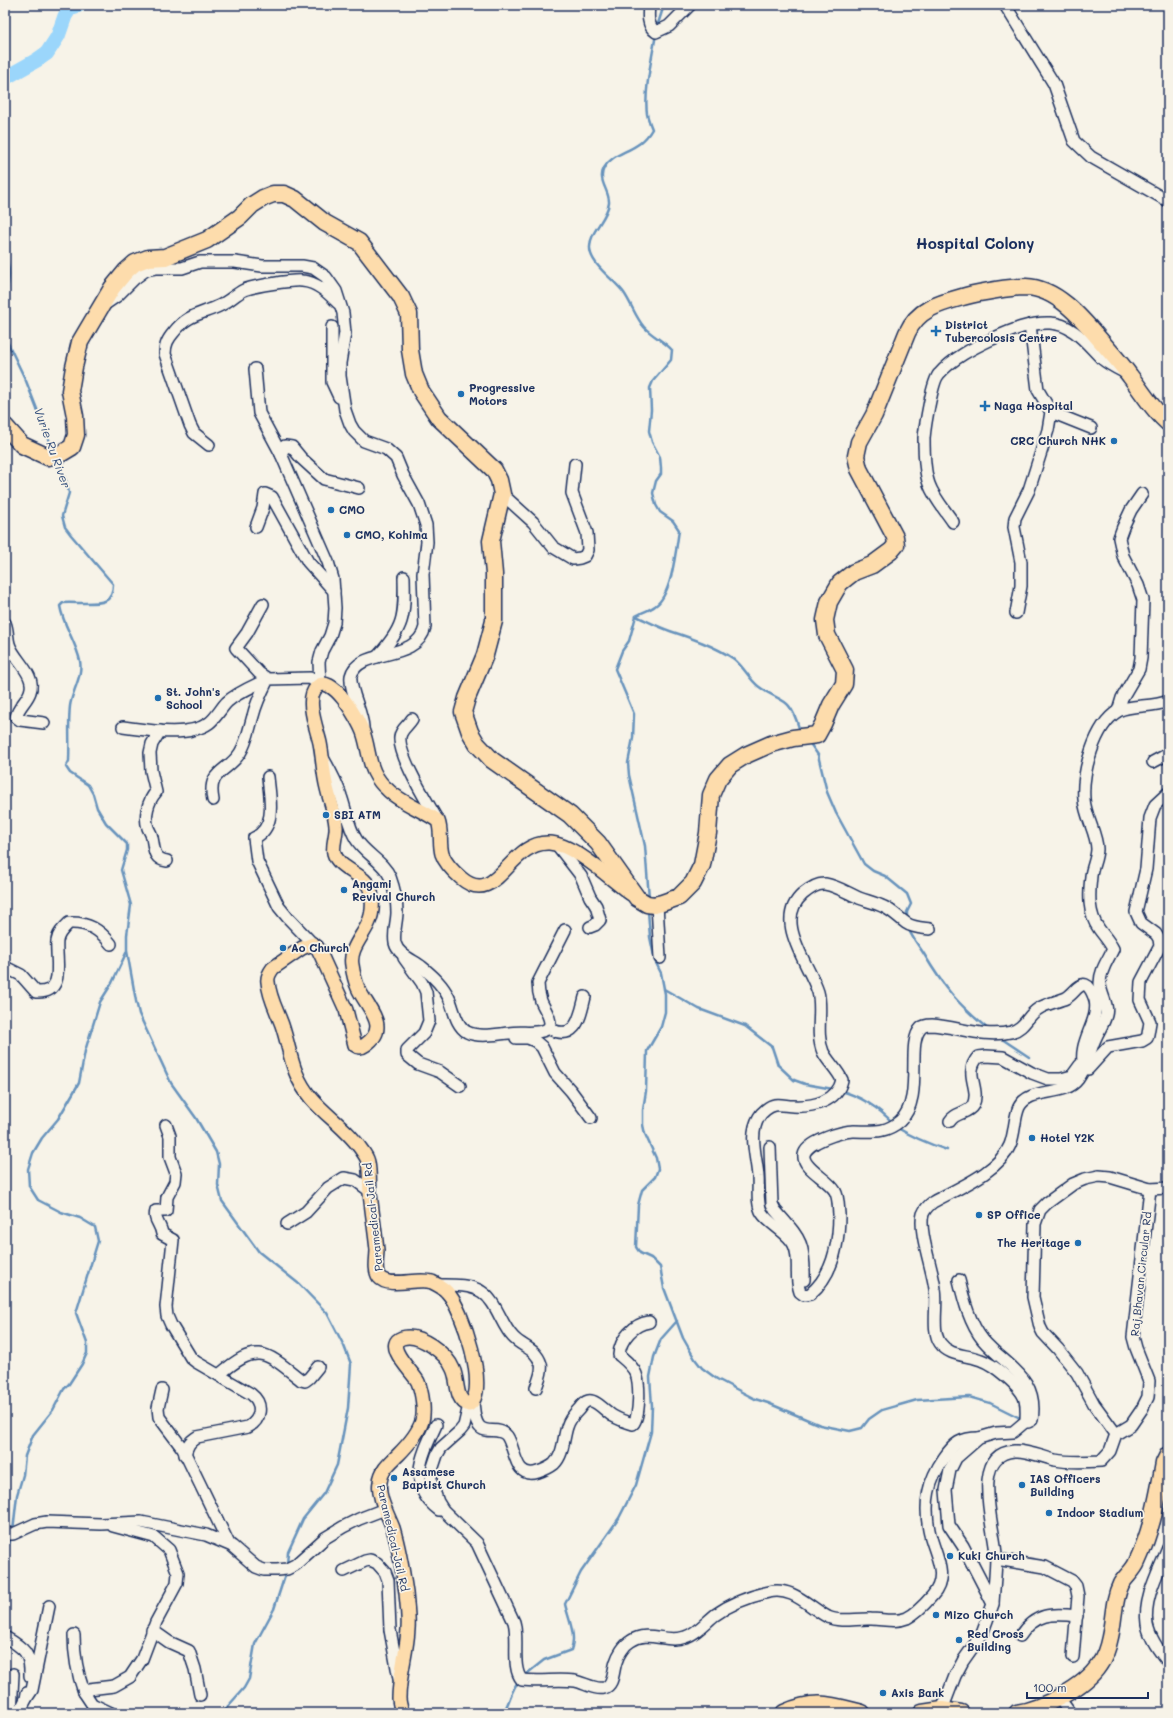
<svg xmlns="http://www.w3.org/2000/svg" width="1173" height="1718" font-family="Mali,sans-serif">
	<style>
		.lines { fill: none; stroke-linecap: round; stroke-linejoin: round }
		.stream { stroke: #6893bc; stroke-width: 2.5 }
		.river { stroke: #9bd6fb; stroke-width: 15 }
		.minor-casing { stroke: #1b2f5e; stroke-width: 14 }
		.major-casing { stroke: #1b2f5e; stroke-width: 16 }
		.highway-casing { stroke: #1b2f5e; stroke-width: 19 }
		.minor { stroke: #f7f3e8; stroke-width: 11 }
		.major { stroke: #fddcac; stroke-width: 13 }
		.highway { stroke: #fddcac; stroke-width: 16 }
		.poi-dot { fill: #1f6fb2; stroke: #f7f3e8; stroke-width: 1.5 }
		.labels { text-anchor: middle; stroke-width: 3.5; stroke-linejoin: round; paint-order: stroke }
		.poi-label { font-size: 11px; font-weight: bold; fill: #1b2f5e; stroke: #f7f3e8; text-anchor: start }
		.street-label { font-size: 11px; fill: #1b2f5e; stroke: #f7f3e8 }
		.water-label { font-size: 12px; font-style: italic; fill: #35507d; stroke: #f7f3e8 }
		.district-label { font-size: 15px; font-weight: bold; fill: #1b2f5e; stroke: #f7f3e8 }
	</style>
	<rect width="100%" height="100%" fill="#f7f3e8"/>
	<filter id="ink" filterUnits="userSpaceOnUse"><feTurbulence type="fractalNoise" baseFrequency=".025" numOctaves="2"/><feDisplacementMap in="SourceGraphic" scale="8" xChannelSelector="R" yChannelSelector="G"/><feConvolveMatrix kernelMatrix="1 2 1 2 8 2 1 2 1" color-interpolation-filters="sRGB"/></filter>
	<g filter="url(#ink)">
		<g class="lines">
			<g class="stream">
				<polyline points="657,27 664,5"/>
				<path d="M5 255C12 270 8 285 5 301"/>
				<polyline points="5,337 26,381 53,450"/>
				<path d="M57 461 67 483 69 493 62 516 65 527 71 535 113 584C113 590 112 598 105 601 96 605 74 602 63 603L60 606C63 625 76 642 80 661 83 676 72 691 70 706 68 724 70 742 69 761L66 767 70 773 88 785 93 794 97 808 106 823 127 844V850L121 870 131 905 127 935V951L136 1001 139 1014 171 1083 196 1118 216 1152 219 1164 218 1185 222 1201 259 1252 299 1284 327 1313 344 1346 351 1364 348 1408 337 1465 324 1493 303 1519 288 1552 287 1565"/>
				<path d="M636 616C647 621 658 627 670 631 691 638 715 646 734 659 744 667 749 679 758 686 781 704 789 694 799 728"/>
				<polyline points="809,742 818,755 827,792 836,813 864,864 873,871 885,876 907,894 911,904 907,912 907,919"/>
				<path d="M649 898 645 846 629 775 628 763 633 738 634 714 615 669 622 651 629 641 636 616C642 612 650 610 655 606 672 595 676 550 679 530L673 521 660 512 656 505 653 493 656 481 661 474V468L660 457 652 442 649 431 651 410 650 388 653 381 671 360 672 350C664 341 652 336 644 327 636 318 631 303 624 293 615 280 589 264 590 247 590 231 607 219 609 203 610 191 597 181 604 168 614 150 639 153 652 129 650 124 648 119 647 114 644 90 652 58 656 34"/>
				<polyline points="648,911 650,937 655,961 661,973 665,994 665,1012 661,1027 647,1051 646,1091 643,1110 643,1125 645,1134 656,1158 658,1169 655,1177 642,1190 638,1205 636,1247 640,1253 651,1258 660,1267 664,1288 683,1338 695,1359 702,1368 717,1379 755,1399 768,1403 820,1425 850,1431 862,1428 869,1419 882,1410 917,1400 969,1397 990,1403 1022,1419"/>
				<path d="M909 930C913 939 919 946 924 954 944 988 958 1004 989 1030"/>
				<polyline points="664,989 699,1009 745,1026 772,1047 778,1065 794,1080 805,1084 833,1089"/>
				<polyline points="999,1037 1029,1057"/>
				<path d="M840 1091C859 1095 880 1109 893 1123"/>
				<path d="M896 1127C912 1137 929 1144 947 1150"/>
				<polyline points="13,1531 17,1495 23,1475 25,1456 33,1435 53,1410 64,1389 69,1384 82,1364 87,1353 87,1343 76,1313 98,1241 95,1227 80,1218 61,1212 38,1200 29,1186 28,1169 33,1153 42,1138 58,1119 79,1083 85,1051 100,1002 112,983 127,951"/>
				<polyline points="5,1554 11,1538"/>
				<path d="M524 1676 544 1660 571 1650C577 1636 568 1618 565 1604L581 1572 619 1518 636 1485 651 1432 652 1406 650 1377 654 1357 661 1339 677 1321"/>
				<polyline points="222,1713 244,1688 249,1679 255,1644 274,1609 286,1572"/>
				<path d="M503 1713C510 1703 511 1689 519 1681"/>
			</g>
			<polyline class="river" points="5,78 37,60 47,53 58,36 65,16 70,8 79,5"/>
			<defs>
				<g id="minor">
					<path d="M649 5C648 15 647 26 656 32L669 26 690 5"/>
					<polyline points="1005,5 1054,84 1074,141 1091,157 1168,201"/>
					<path d="M104 305 117 296 134 279 146 270 156 268H182L200 262H235L262 266H302L313 268 326 277 336 291 343 313 345 333 340 363V376L345 410 350 424 354 431 364 441 386 449 396 458 403 475 419 504 426 525 427 542 423 574 425 627C417 663 358 647 351 676 349 689 362 711 363 727"/>
					<polyline points="332,327 332,382 339,397"/>
					<polyline points="255,369 259,413 281,454 328,562 333,579 335,608 334,623 330,636 322,651 319,662 320,685"/>
					<polyline points="1051,412 1091,428"/>
					<path d="M209 445 194 433 190 425 165 354C165 344 168 339 174 332 189 313 201 315 221 305 229 301 236 294 244 290 253 286 292 280 302 281 317 282 328 293 338 303"/>
					<polyline points="281,454 285,446 292,447 301,458 324,479 359,488"/>
					<polyline points="502,494 533,522 553,547 573,559 580,558 585,556 588,550 587,533 572,493 575,464"/>
					<path d="M953 522C945 510 934 498 929 484 925 473 924 450 924 438 925 427 932 381 939 374 953 358 973 348 992 339 1010 331 1030 322 1050 323 1073 324 1086 343 1101 358 1108 364 1116 368 1124 372"/>
					<polyline points="256,527 263,508 265,494 272,497 308,562 334,591"/>
					<polyline points="1016,613 1021,586 1021,562 1014,527 1015,518 1029,490 1048,430 1051,412 1038,390 1030,325"/>
					<path d="M5 623C8 630 7 637 9 644 13 659 37 675 30 692 27 701 18 707 16 717L20 720 44 723"/>
					<path d="M377 657C404 628 405 617 404 577"/>
					<polyline points="1118,711 1122,698 1139,669 1141,658 1143,600 1138,585 1123,556 1119,538 1123,527 1131,510 1142,494"/>
					<path d="M412 719C408 726 401 729 400 737 398 756 428 803 438 821"/>
					<path d="M123 727C147 730 188 738 209 723 216 718 221 708 227 702 238 692 254 686 268 679L259 673 236 648 247 633 263 604"/>
					<path d="M160 731 152 744 150 753 151 771 156 792C148 801 144 816 148 828 149 830 150 832 151 834 155 845 151 859 167 861"/>
					<path d="M323 758C330 770 337 782 341 796 346 810 348 826 356 839 364 853 384 862 390 877 394 888 397 901 397 912 397 922 393 932 395 943 398 955 413 960 422 967 433 976 443 985 449 998 454 1009 456 1026 467 1032 479 1038 497 1034 509 1033 520 1031 532 1034 542 1031 559 1028 544 1009 541 1001 539 995 538 990 538 983L565 930"/>
					<polyline points="1153,762 1168,754"/>
					<path d="M268 777C270 799 277 827 254 838L257 861 279 907 288 918 313 944"/>
					<path d="M213 800C207 770 227 773 240 753 247 742 249 729 253 716 256 703 262 691 268 679L310 678 320 685"/>
					<polyline points="557,845 581,876 590,897 596,906 600,920 595,925 590,927"/>
					<polyline points="657,904 660,958"/>
					<path d="M930 929C922 928 913 928 906 923 899 918 893 911 884 907 876 903 867 901 859 898 848 893 837 886 825 884 817 883 809 889 803 894 772 921 809 963 818 992 823 1009 815 1033 823 1052 828 1062 837 1069 842 1080 837 1102 813 1107 793 1106 787 1106 781 1104 775 1105 769 1106 762 1112 759 1117 748 1135 757 1158 758 1177 759 1188 756 1203 762 1213 770 1225 789 1233 794 1245 801 1259 794 1276 800 1292L804 1295 810 1294C833 1275 839 1243 839 1214 838 1206 839 1198 835 1191 828 1179 802 1168 804 1155 806 1142 842 1131 854 1131 871 1131 885 1134 900 1121 925 1098 905 1044 921 1028 924 1025 928 1025 932 1025 959 1027 984 1038 1011 1032 1025 1028 1027 1016 1038 1009 1047 1003 1057 1002 1066 998 1072 995 1075 989 1080 986 1088 980 1093 994 1095 1000 1100 1022 1077 1041 1084 1067"/>
					<polyline points="404,958 422,983 426,992 429,1021 424,1033 407,1050 407,1055 418,1064 440,1072 460,1086"/>
					<path d="M5 967 21 975 36 992C67 994 55 959 57 941 58 933 64 928 69 923 88 922 100 930 111 944"/>
					<path d="M548 1028C576 1043 580 1017 585 997"/>
					<polyline points="516,1038 528,1038 535,1041 542,1047 555,1073 571,1091 591,1118"/>
					<polyline points="1088,1069 1108,1047 1142,1041 1147,1038 1148,1034 1150,1022 1140,1000 1141,982 1160,946 1159,939 1156,934 1141,923 1136,912 1146,869 1150,818 1155,805 1168,793"/>
					<path d="M950 1121C955 1112 968 1114 973 1105 981 1088 963 1074 978 1057L986 1056 1003 1057 1032 1073 1048 1079H1061L1072 1076 1080 1065"/>
					<path d="M166 1125 170 1136V1157L176 1173 175 1182 167 1197 166 1211H156C153 1220 161 1224 162 1234L173 1240 166 1307 167 1316 171 1325 191 1358 196 1362 251 1394C264 1404 261 1420 248 1427L197 1437C189 1442 187 1446 185 1455"/>
					<path d="M770 1147 772 1204 775 1210C799 1238 805 1240 804 1280"/>
					<polyline points="287,1224 306,1212 328,1188 344,1178 355,1180 370,1191"/>
					<path d="M959 1280C964 1301 970 1324 983 1340 1006 1367 1039 1376 1032 1420L1028 1422"/>
					<path d="M437 1285C451 1285 470 1284 482 1292 497 1302 501 1325 513 1337 523 1348 535 1347 541 1364 543 1372 538 1381 536 1388"/>
					<path d="M219 1375C257 1342 265 1351 301 1380L305 1381 309 1378 318 1367"/>
					<polyline points="162,1390 158,1408 159,1417 183,1449 229,1544"/>
					<path d="M473 1402C474 1410 474 1420 479 1426 486 1435 499 1426 507 1436 516 1449 514 1480 538 1472 544 1470 549 1468 554 1464 564 1454 563 1439 567 1427 569 1420 574 1414 579 1409 581 1406 584 1402 588 1401 596 1399 607 1413 613 1416 620 1420 626 1422 633 1424 640 1416 640 1384 636 1374 633 1366 625 1360 619 1355 620 1339 634 1324 649 1322"/>
					<path d="M469 1405 464 1426 460 1431 441 1448 437 1455 431 1473V1482L438 1502 443 1510 477 1543 514 1622C519 1639 511 1668 522 1680 540 1682 558 1679 575 1681 584 1683 596 1690 604 1688 614 1686 613 1670 616 1662 618 1655 624 1645 631 1641 648 1629 667 1644 685 1637 696 1634 706 1622 715 1615 730 1604 751 1596 769 1592 792 1586 809 1607 828 1617 841 1623 857 1618 871 1619 883 1619 895 1623 907 1618 917 1613 925 1604 932 1596 951 1575 933 1552 929 1530 924 1502 928 1481 944 1458 954 1443 961 1438 979 1438"/>
					<path d="M436 1425C422 1455 406 1486 439 1510"/>
					<polyline points="1116,1434 1094,1404 1077,1373 1058,1349 1043,1333 1040,1327 1033,1297 1035,1224 1040,1210 1047,1203 1073,1184 1085,1179 1099,1176 1110,1177 1150,1189"/>
					<polyline points="5,1534 13,1534 35,1524 47,1522 101,1524 141,1522 206,1535 232,1546 256,1567 264,1570 277,1570 287,1569 295,1565 325,1538 343,1527 359,1519 385,1509"/>
					<path d="M1168 1548C1159 1571 1143 1599 1147 1624 1150 1639 1159 1651 1168 1662"/>
					<polyline points="996,1559 1045,1567 1072,1581 1076,1586 1078,1596 1073,1657"/>
					<polyline points="344,1571 365,1561 370,1560 377,1563 385,1572 388,1580 390,1630 399,1679"/>
					<path d="M993 1603C994 1587 996 1571 996 1555 995 1528 969 1454 1014 1451 1027 1450 1042 1457 1055 1460 1070 1463 1086 1462 1101 1461L1110 1451 1116 1434 1131 1425 1142 1409 1148 1397 1149 1381 1136 1348 1133 1337 1150 1189 1168 1188"/>
					<polyline points="152,1630 169,1642 189,1651 195,1669 200,1695"/>
					<path d="M74 1635C74 1656 77 1673 84 1692"/>
					<path d="M1020 1636C1035 1613 1052 1613 1077 1616"/>
					<path d="M5 1637C24 1648 31 1653 30 1676"/>
					<polyline points="1059,1698 1070,1713"/>
					<polyline points="26,1699 32,1690 49,1606"/>
					<path d="M942 1710 955 1676 963 1661 982 1634 993 1604 963 1546 949 1525 946 1490 950 1470 956 1458 979 1438 996 1433 1013 1432 1026 1421C1026 1414 1027 1407 1025 1400 1022 1387 993 1364 981 1360 966 1354 950 1357 940 1343 931 1330 938 1304 935 1289 933 1270 918 1231 923 1214 925 1209 929 1205 933 1202 956 1189 999 1172 1010 1145 1015 1133 1014 1118 1019 1107 1030 1086 1064 1098 1078 1079 1088 1066 1089 1051 1096 1037 1099 1030 1104 1023 1106 1015 1109 1004 1100 994 1100 983 1100 970 1108 960 1113 949 1109 941 1104 936 1099 929 1088 914 1089 894 1091 876 1092 867 1097 858 1097 849 1097 834 1085 816 1084 799 1082 773 1094 726 1118 711 1130 704 1153 708 1168 701"/>
					<polyline points="11,1713 13,1674"/>
					<polyline points="19,1713 26,1699 27,1693"/>
					<polyline points="111,1713 92,1704 84,1692 89,1689 114,1686 130,1677 142,1659 156,1622 177,1583 178,1573 169,1550 154,1537 113,1526"/>
				</g>
				<path id="major" d="M402 1713C401 1708 399 1703 399 1698 399 1676 407 1652 408 1629 409 1618 407 1605 406 1593 403 1572 399 1548 393 1528 388 1515 377 1496 380 1482 381 1470 390 1463 398 1455 408 1445 418 1434 422 1421 425 1411 422 1392 418 1382 414 1373 382 1345 402 1338 419 1332 447 1354 453 1369 459 1381 454 1400 469 1405 490 1391 462 1307 447 1292 444 1288 436 1284 432 1282 417 1277 389 1289 379 1277 374 1270 377 1258 377 1250 375 1231 372 1212 370 1193 369 1183 370 1172 368 1163 368 1159 365 1155 363 1152 349 1130 327 1117 311 1098 291 1074 291 1052 282 1025 277 1011 269 997 268 982 267 977 270 972 273 968L302 948 313 944 317 947 321 955 346 1010 355 1045C359 1048 361 1048 365 1045 392 1027 366 1007 358 988 355 981 353 972 352 965 349 950 362 937 368 924 373 914 373 902 371 892 367 873 339 871 334 853 332 845 337 834 336 826 335 813 330 801 327 788 323 773 323 758 320 743 317 729 305 700 316 688 331 670 359 721 363 732 368 745 368 759 374 772 377 778 382 785 387 789 399 802 423 810 438 821 442 831 439 843 442 854 445 863 454 872 461 878 497 909 509 841 549 843 575 844 611 880 631 894"/>
				<g id="highway">
					<path d="M5 426 22 445 48 457 62 453 72 447 76 435 75 416 70 391 74 367 80 342 112 288 126 271 135 263 148 258 165 257 207 240 240 217 252 205 263 198 273 194H284L295 199 325 223 359 242 401 297 409 314 410 350 414 374 421 391 439 418 494 470 499 480 502 494 491 541 494 574V621L485 655 467 698 463 712 470 732 477 744 492 760 570 815 598 843 637 898 647 904 654 905 662 903 679 897 693 883 702 865 708 833 711 795 718 779 730 765 746 755 771 744 793 738 817 735 823 724 831 705 844 684 845 670 827 635 825 620 829 602 840 583 854 572 872 565 891 551 896 545 895 537 859 469 856 456 859 442 874 415 907 333C918 308 941 303 966 296 981 292 1011 287 1026 287 1060 288 1087 325 1107 348 1115 357 1123 366 1130 376 1144 394 1150 407 1168 423"/>
					<path d="M784 1713C816 1699 830 1705 862 1713"/>
					<polyline points="922,1713 942,1710 961,1713"/>
					<path d="M1017 1713C1042 1709 1085 1687 1099 1665 1105 1657 1108 1647 1110 1637 1114 1620 1113 1600 1121 1584 1126 1576 1134 1570 1137 1562 1152 1530 1158 1496 1164 1463L1168 1455"/>
				</g>
			</defs>
			<use href="#minor" class="minor-casing"/>
			<use href="#major" class="major-casing"/>
			<use href="#highway" class="highway-casing"/>
			<use href="#minor" class="minor"/>
			<use href="#major" class="major"/>
			<use href="#highway" class="highway"/>
		</g>
	</g>
	<g class="poi-dot">
		<path d="M934 325h4v4h4v4h-4v4h-4v-4h-4v-4h4z"/>
		<circle cx="461" cy="394" r="4"/>
		<path d="M983 400h4v4h4v4h-4v4h-4v-4h-4v-4h4z"/>
		<circle cx="1114" cy="441" r="4"/>
		<circle cx="331" cy="510" r="4"/>
		<circle cx="347" cy="535" r="4"/>
		<circle cx="158" cy="698" r="4"/>
		<circle cx="326" cy="815" r="4"/>
		<circle cx="344" cy="890" r="4"/>
		<circle cx="283" cy="948" r="4"/>
		<circle cx="1032" cy="1138" r="4"/>
		<circle cx="979" cy="1215" r="4"/>
		<circle cx="1078" cy="1243" r="4"/>
		<circle cx="394" cy="1478" r="4"/>
		<circle cx="1022" cy="1485" r="4"/>
		<circle cx="1049" cy="1513" r="4"/>
		<circle cx="950" cy="1556" r="4"/>
		<circle cx="936" cy="1615" r="4"/>
		<circle cx="959" cy="1640" r="4"/>
		<circle cx="883" cy="1693" r="4"/>
	</g>
	<g class="labels">
		<g class="poi-label">
			<text x="945" y="329">District<tspan x="945" dy="13">Tubercolosis Centre</tspan></text>
			<text x="469" y="392">Progressive<tspan x="469" dy="13">Motors</tspan></text>
			<text x="994" y="410">Naga Hospital</text>
			<text x="1106" y="445" text-anchor="end">CRC Church NHK</text>
			<text x="339" y="514">CMO</text>
			<text x="355" y="539">CMO, Kohima</text>
			<text x="166" y="696">St. John's<tspan x="166" dy="13">School</tspan></text>
			<text x="334" y="819">SBI ATM</text>
			<text x="352" y="888">Angami<tspan x="352" dy="13">Revival Church</tspan></text>
			<text x="291" y="952">Ao Church</text>
			<text x="1040" y="1142">Hotel Y2K</text>
			<text x="987" y="1219">SP Office</text>
			<text x="1070" y="1247" text-anchor="end">The Heritage</text>
			<text x="402" y="1476">Assamese<tspan x="402" dy="13">Baptist Church</tspan></text>
			<text x="1030" y="1483">IAS Officers<tspan x="1030" dy="13">Building</tspan></text>
			<text x="1057" y="1517">Indoor Stadium</text>
			<text x="958" y="1560">Kuki Church</text>
			<text x="944" y="1619">Mizo Church</text>
			<text x="967" y="1638">Red Cross<tspan x="967" dy="13">Building</tspan></text>
			<text x="891" y="1697">Axis Bank</text>
		</g>
		<g class="street-label">
			<text transform="translate(373 1217) rotate(-96)" y="4">Paramedical-Jail Rd</text>
			<text transform="translate(1141 1274) rotate(-84)" y="4">Raj Bhavan Circular Rd</text>
			<text transform="translate(393 1538) rotate(77)" y="4">Paramedical-Jail Rd</text>
		</g>
		<g class="water-label">
			<text transform="translate(52 448) rotate(70)" y="4">Vurie Ru River</text>
		</g>
		<g class="district-label">
			<text x="975" y="249">Hospital Colony</text>
		</g>
	</g>
	<rect width="1173" height="1718" fill="none" stroke="#f7f3e8" stroke-width="20"/>
	<rect x="10" y="10" width="1153" height="1698" fill="none" stroke="#1b2f5e" stroke-width="1.5" filter="url(#ink)"/>
	<path d="M1027 1692v6h121v-6" fill="none" stroke="#1b2f5e" stroke-width="2"/>
	<text x="1033" y="1692" font-size="12" fill="#1b2f5e" stroke="#f7f3e8" stroke-width="3" paint-order="stroke">100 m</text>
</svg>
